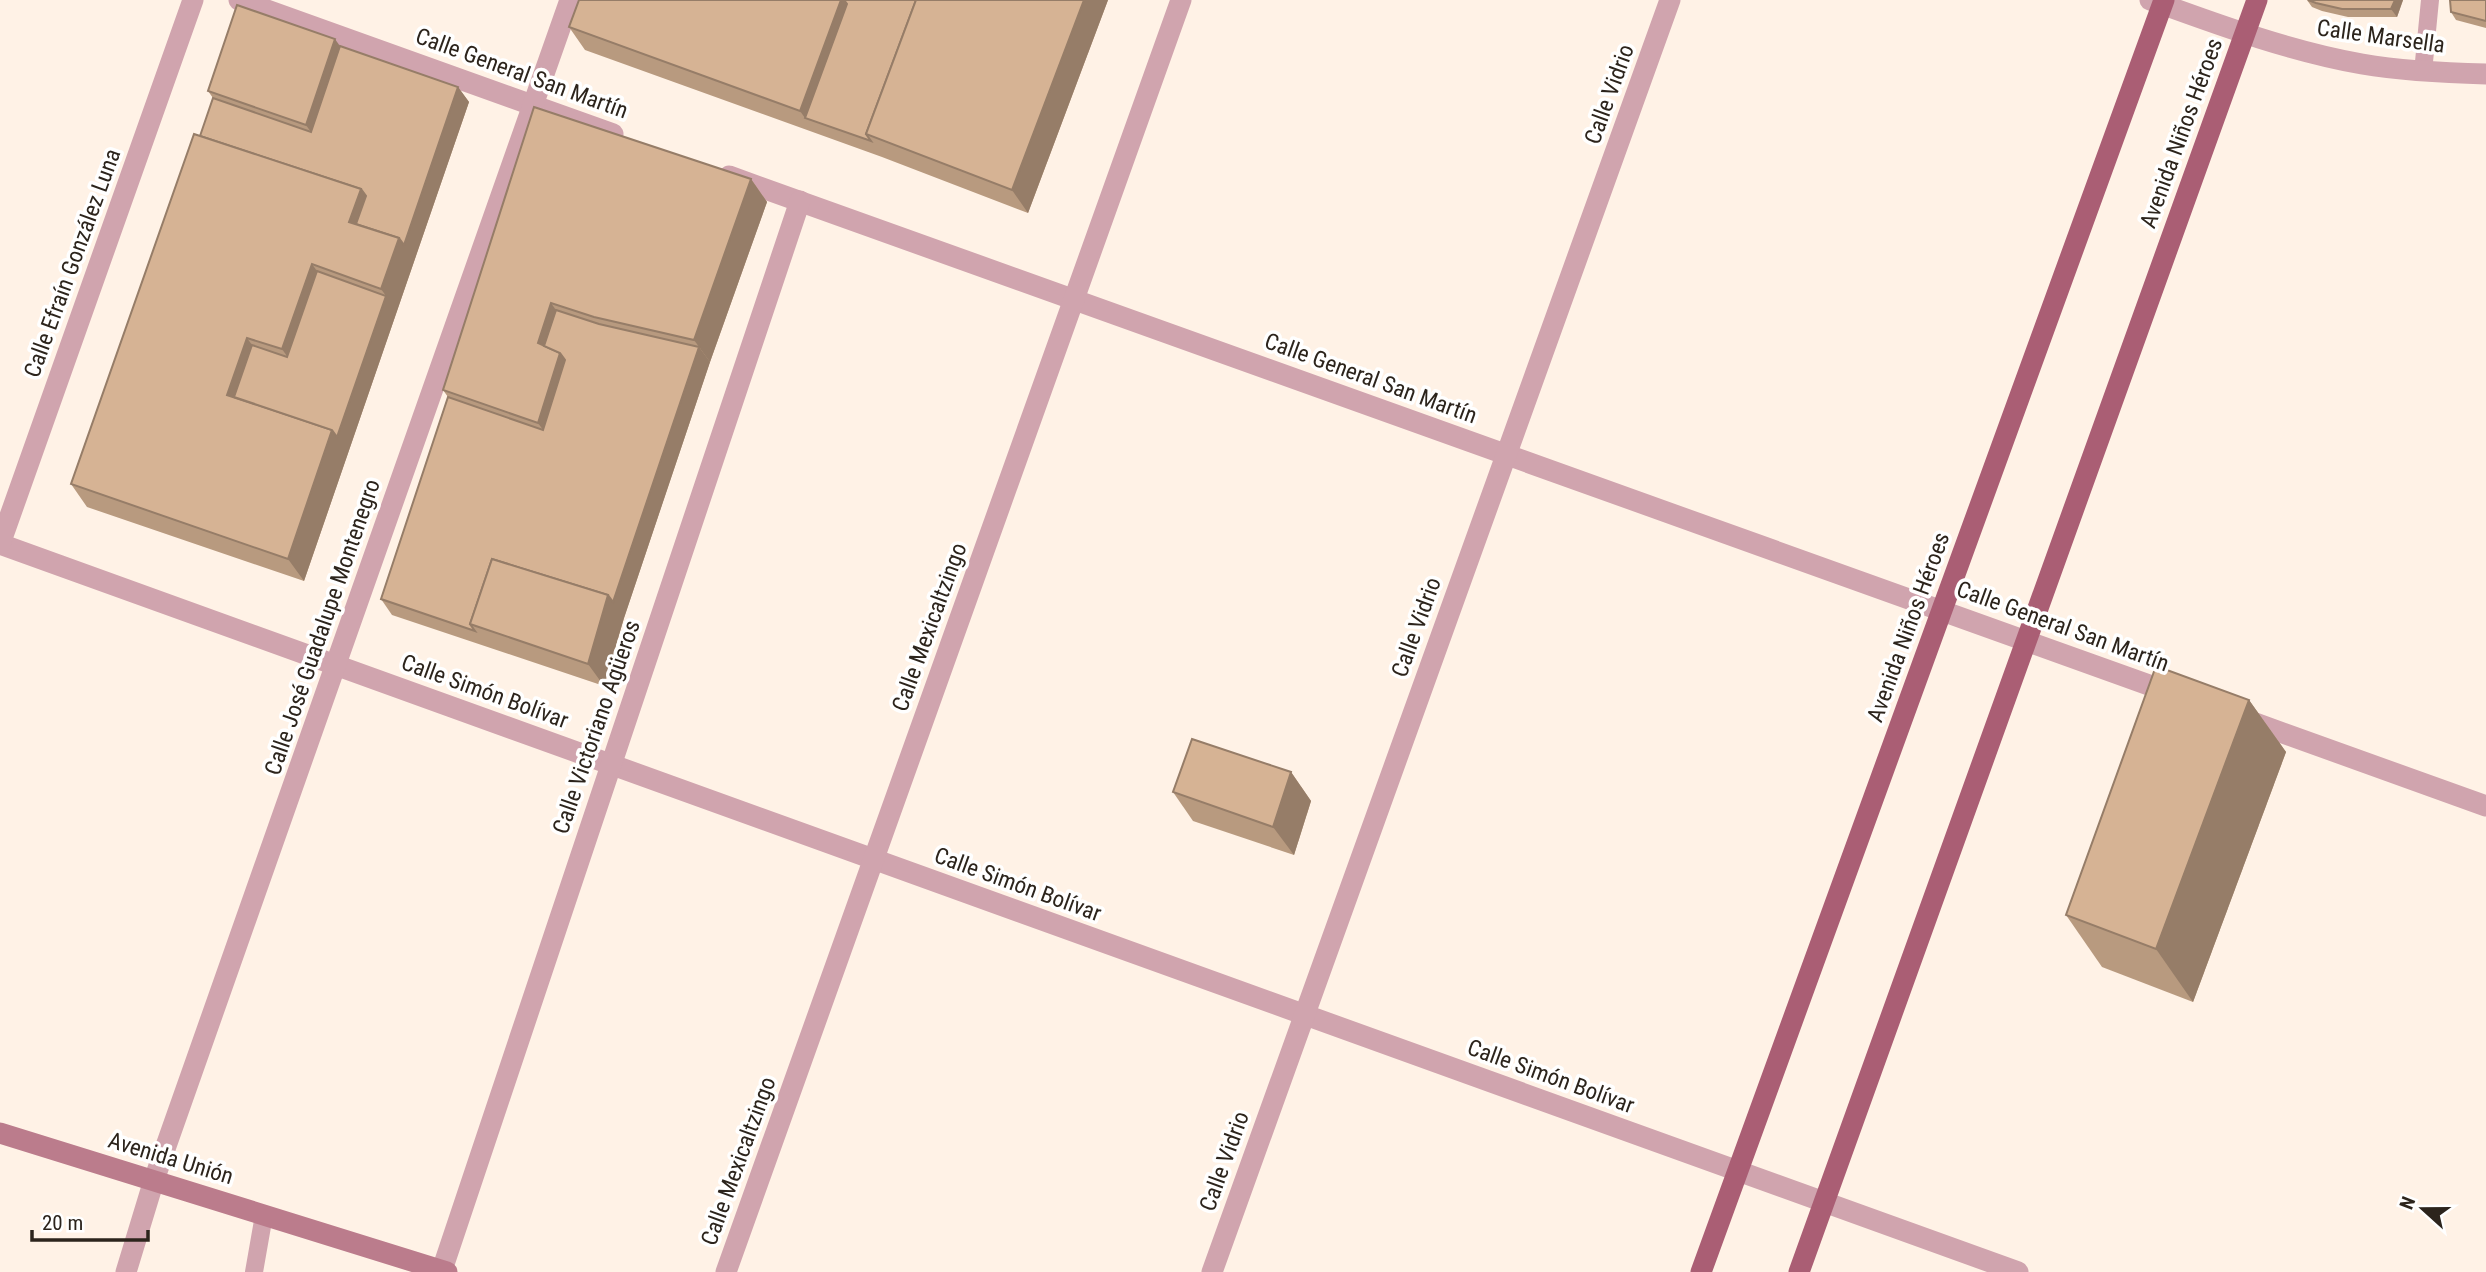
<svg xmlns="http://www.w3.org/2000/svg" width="2486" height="1272" font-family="'Roboto Condensed',sans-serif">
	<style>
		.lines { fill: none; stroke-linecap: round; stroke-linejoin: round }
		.service { stroke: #d0a4ae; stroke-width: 18 }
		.minor { stroke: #d0a4ae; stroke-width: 21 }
		.secondary { stroke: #bb7c8c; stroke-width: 21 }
		.primary { stroke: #aa5e74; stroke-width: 21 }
		.wall { fill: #b89a7f }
		.shaded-wall { fill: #967d68 }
		.building { fill: #d6b394; stroke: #967d68; stroke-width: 2 }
		.labels { text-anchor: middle; stroke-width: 7; stroke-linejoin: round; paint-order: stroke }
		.street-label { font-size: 23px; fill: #2c241c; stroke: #fff }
	</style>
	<rect width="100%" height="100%" fill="#fff2e6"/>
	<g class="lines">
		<g class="service">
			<polyline points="2423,72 2430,0"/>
			<polyline points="254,1272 264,1215"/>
		</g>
		<g class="minor">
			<polyline points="239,0 613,134"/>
			<path d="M2150 0C2219 25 2289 51 2362 64 2403 71 2444 73 2486 74"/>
			<polyline points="729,176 2174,694"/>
			<polyline points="0,544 2018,1272"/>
			<polyline points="0,544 193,0"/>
			<polyline points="2244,719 2486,806"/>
			<polyline points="442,1270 800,201"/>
			<polyline points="126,1272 154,1180 570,0"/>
			<polyline points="726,1272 1181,0"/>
			<polyline points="1212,1272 1670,0"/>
		</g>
		<polyline class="secondary" points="0,1133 447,1272"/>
		<g class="primary">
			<polyline points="1701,1272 2164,0"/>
			<polyline points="1799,1272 2257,0"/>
		</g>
	</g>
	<g class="wall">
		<polygon points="579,0 1108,0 1028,213 882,157 585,50 569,27"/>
		<polygon points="2307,0 2403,0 2397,17 2348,17 2322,11 2312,7"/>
		<polygon points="2486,0 2486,28 2456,20 2451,12"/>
		<polygon points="340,46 458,87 469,102 304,581 87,507 71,484 200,136 213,98 208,91"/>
		<polygon points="534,107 751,179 767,202 710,362 624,618 604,686 392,615 381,599 448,397 443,390"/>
		<polygon points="2249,700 2286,752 2193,1002 2102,967 2066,915"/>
		<polygon points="1291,772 1311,801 1294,855 1193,821 1173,792"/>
	</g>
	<g class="shaded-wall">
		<polygon points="841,0 844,0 858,20 805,118 800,111"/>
		<polygon points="1084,0 1108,0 1028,213 1012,190"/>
		<polygon points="2395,0 2403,0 2397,17 2391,9"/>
		<polygon points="335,39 351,62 322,148 306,125"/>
		<polygon points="458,87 469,102 304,581 288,559 332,430 386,296 381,289 399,238"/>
		<polygon points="751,179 767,202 710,362 694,340"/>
		<polygon points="361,189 376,212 369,234 349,222"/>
		<polygon points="312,264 328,287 298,372 282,349"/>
		<polygon points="551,303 567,326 557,357 538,343"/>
		<polygon points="247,338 263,360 232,402 227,395"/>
		<polygon points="699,347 710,362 624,618 604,686 588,664 608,595"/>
		<polygon points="560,353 576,376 554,445 538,423"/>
		<polygon points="2249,700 2286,752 2193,1002 2156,949"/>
		<polygon points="1291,772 1311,801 1294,855 1273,827"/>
	</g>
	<g class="building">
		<polygon points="579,0 841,0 800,111 569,27"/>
		<polygon points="844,0 916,0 866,134 871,141 805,118 847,4"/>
		<polygon points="916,0 1084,0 1012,190 866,134"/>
		<polygon points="2308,0 2395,0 2391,9 2342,9 2316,3"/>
		<polygon points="2450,0 2486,0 2486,21 2451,12"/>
		<polygon points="237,5 335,39 306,125 208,91"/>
		<polygon points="340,46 458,87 404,245 399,238 356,224 366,196 361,189 200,136 213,98 311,132"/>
		<polygon points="534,107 751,179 694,340 594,317 551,303 538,343 560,353 538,423 443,390"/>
		<polygon points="194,134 361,189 349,222 399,238 381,289 312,264 282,349 247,338 227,395 332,430 288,559 71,484"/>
		<polygon points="317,271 386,296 337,437 332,430 234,397 252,345 287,357"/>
		<polygon points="556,310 599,324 699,347 613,602 608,595 492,559 470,624 475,631 381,599 448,397 543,430 565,360 560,353 544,346"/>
		<polygon points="492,559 608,595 588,664 470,624"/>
		<polygon points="2156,666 2249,700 2156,949 2066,915"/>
		<polygon points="1192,739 1291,772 1273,827 1173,792"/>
	</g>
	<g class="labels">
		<g class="street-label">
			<text transform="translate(2381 36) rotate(8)" y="8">Calle Marsella</text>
			<text transform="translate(522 73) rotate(20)" y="8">Calle General San Martín</text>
			<text transform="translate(1609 94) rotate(-70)" y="8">Calle Vidrio</text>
			<text transform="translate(2181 133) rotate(-70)" y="8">Avenida Niños Héroes</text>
			<text transform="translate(72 263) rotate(-70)" y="8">Calle Efraín González Luna</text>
			<text transform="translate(1371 378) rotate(20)" y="8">Calle General San Martín</text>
			<text transform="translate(2063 626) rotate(20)" y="8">Calle General San Martín</text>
			<text transform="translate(322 627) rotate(-71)" y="8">Calle José Guadalupe Montenegro</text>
			<text transform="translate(929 627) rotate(-70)" y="8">Calle Mexicaltzingo</text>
			<text transform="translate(1416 627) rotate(-70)" y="8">Calle Vidrio</text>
			<text transform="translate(1908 627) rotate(-70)" y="8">Avenida Niños Héroes</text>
			<text transform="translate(485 691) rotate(20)" y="8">Calle Simón Bolívar</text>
			<text transform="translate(596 727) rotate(-71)" y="8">Calle Victoriano Agüeros</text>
			<text transform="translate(1018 884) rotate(20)" y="8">Calle Simón Bolívar</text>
			<text transform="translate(1551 1076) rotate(20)" y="8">Calle Simón Bolívar</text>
			<text transform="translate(171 1158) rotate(17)" y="8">Avenida Unión</text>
			<text transform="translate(738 1161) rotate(-70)" y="8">Calle Mexicaltzingo</text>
			<text transform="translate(1224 1161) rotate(-70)" y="8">Calle Vidrio</text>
		</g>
	</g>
	<g transform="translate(2423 1209) rotate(291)" stroke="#ffffff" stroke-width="5" paint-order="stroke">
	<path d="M0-5L12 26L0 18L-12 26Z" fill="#2c241c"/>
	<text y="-10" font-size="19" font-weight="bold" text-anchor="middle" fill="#2c241c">N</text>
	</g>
	<path d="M32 1230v10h116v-10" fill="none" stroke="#2c241c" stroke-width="3.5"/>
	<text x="42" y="1230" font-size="21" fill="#2c241c" stroke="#ffffff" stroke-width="5" paint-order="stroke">20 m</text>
</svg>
